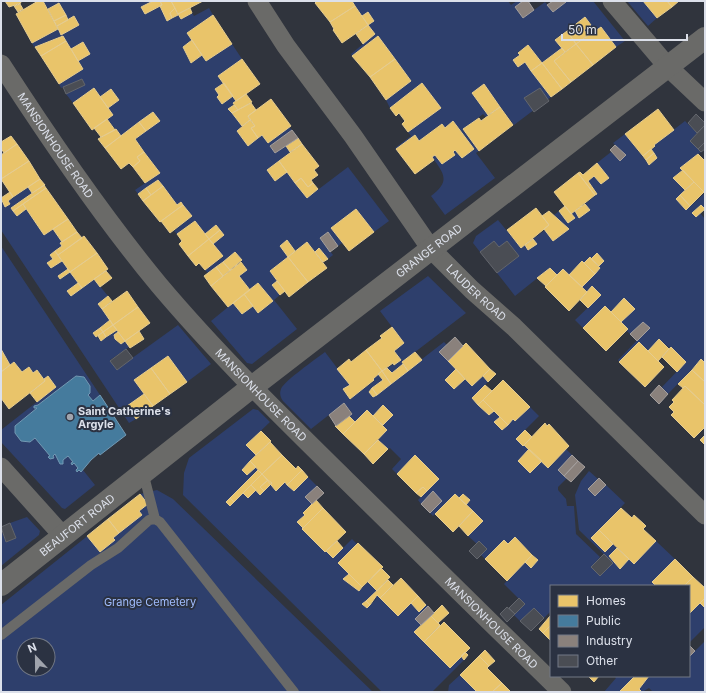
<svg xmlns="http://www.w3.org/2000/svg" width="706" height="693" font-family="Inter,sans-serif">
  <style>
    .green { fill: #2e3f6c; fill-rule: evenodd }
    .homes { fill: #e9c46a; stroke: #e5cc90 }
    .public { fill: #457b9d; stroke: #7299b4 }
    .industry { fill: #8a817c; stroke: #a39e9d }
    .building { fill: #4a4d54; stroke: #63666d }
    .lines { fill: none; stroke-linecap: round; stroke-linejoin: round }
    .service { stroke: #6a6a68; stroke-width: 10 }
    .minor { stroke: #6a6a68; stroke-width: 19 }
    .tertiary { stroke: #6a6a68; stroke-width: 22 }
    .poi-dot { fill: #a0a4ad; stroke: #2b3242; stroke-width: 1.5 }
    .labels { text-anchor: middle; stroke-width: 4; stroke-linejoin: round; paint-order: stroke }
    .street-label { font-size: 11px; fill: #dce0ea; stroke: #2b3242 }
    .poi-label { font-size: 11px; font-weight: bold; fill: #dce0ea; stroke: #2b3242; text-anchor: start }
    .park-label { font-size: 11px; fill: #a1bdfe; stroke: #2b3242 }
  </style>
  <rect width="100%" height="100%" fill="#30343d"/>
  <!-- green -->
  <path class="green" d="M43,1H153L141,7L145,13L160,6L167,20L178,15L181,19L192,13L194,16L209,8L213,15L187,33L192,40L183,47L188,54L186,55L191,63L202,55L206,61L232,44L242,59L218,76L224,83L215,89L219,95L217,97L222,104L233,96L236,101L229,109L242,126L237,131L248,145L262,135L289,127L292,130L270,146L275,153L286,146L290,152L267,170L275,181L287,172L307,198L348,167L389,221L374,232L356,209L331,228L342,243L338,246L328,232L320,238L333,255L328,259L319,248L315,252L307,242L295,251L287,241L280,246L288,257L270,271L277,281L272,285L280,295L274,300L297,329L252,364L247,363L211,321L233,303L242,314L253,306L259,313L273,301L258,283L250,290L239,276L247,270L236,252L208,273L205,270L223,257L213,244L224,235L216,225L205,234L194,221L177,234L174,231L192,216L181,202L177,205L158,180L138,194L135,190L160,173L135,139L159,121L121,136L107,119L113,115L108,108L119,100L111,89L100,97L94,88L73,103L66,94L84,85L82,79L61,88L59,84L83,69L78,61L90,54L83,42L71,49L62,36L34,47L32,43L58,29L61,34L79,25L74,16L68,20L59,3L48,9Z
    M352,1H508L511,5L517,1H523L515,7L523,18L545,2L553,12L567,1H593L625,41L616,47L601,27L588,35L584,30L591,24L585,17L555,39L562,48L542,63L528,45L518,52L520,55L513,60L518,67L525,62L551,97L514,125L484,85L472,93L488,115L486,117L483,114L463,130L479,151L476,153L495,178L445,215L431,196C450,181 445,175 432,157L435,155L442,164L454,155L453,152L455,150L462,158L474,149L453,121L445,128L441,124L419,141L415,135L396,149L395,148L411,136L408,132L440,108L422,83L390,108L386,100L411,81L378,36L352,56L351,54L375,34L368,25L374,21L368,12L362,16Z
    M627,1H643L657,18L648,26Z
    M685,121L697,133L690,141L701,152L680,168L683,170L673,178L685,190L676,199L686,210L705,193V209L701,205L693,213L696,217L700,213L705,219V363L701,360L668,394L662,387L686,362L659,339L648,351L639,342L619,362L618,360L649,328L643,322L630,334L627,331L628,329L621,322L634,309L624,298L611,312L605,306L583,328L575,320L601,295L593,287L587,292L582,287L600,268L599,266L604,261L591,259L584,263L582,261L569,275L563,269L557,275L550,268L515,296L497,273L519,256L507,241L499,247L480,252L473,243L476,236L498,220L521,248L525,245L528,249L533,239L545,230L553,241L569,229L554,215L559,211L568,223L574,218L571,214L575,211L579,218L589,210L585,204L597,194L588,181L594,176L601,184L609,178L597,163L611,152L620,161L626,155L613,143L625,134L649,165L657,158L651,149L655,147L654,145Z
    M28,187L32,193L11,208L17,216L26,209L44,235L53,229L62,242V246L50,255L53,259L47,263L51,268L62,261L68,269L58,276L60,279L70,272L78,283L67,291L70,296L94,279L108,296L98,304L110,320L93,333L101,341L117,330L118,332L114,335L117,342L121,344L125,341L129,347L110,360L117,369L178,325L211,364L187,382L168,356L134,380L144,394L127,406L136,419L129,423L1,230V201L6,207L10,204L8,201Z
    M1,246L100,395L93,401L88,395L90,393V386L84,377L76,376L38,405L34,406V408H37L15,426V433L21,441L30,442L35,438L50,456L49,459L54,458L53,456L55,454L61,464L63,463V460L68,456L73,462L71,463L72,465L74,463L78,468L76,470L77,471L83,470L95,485L65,509L62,508L1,442V430L56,387L48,376L44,379L33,373L29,367L22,372L14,362L10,365L1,349Z
    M428,276L466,313L402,362L403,364L392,373L387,368L401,360L394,351L404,343L380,311Z
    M444,342L447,345L440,353L456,369L445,380L454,389L465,379L472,386L483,376L488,382L472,398L489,415L494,411L500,417L495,422L502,430L513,419L515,421L530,407L539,416L516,439L529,449L518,461L530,473L542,461L549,468L566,449L572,455L558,470L567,478L558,487V490L566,499L567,506H574L576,534L600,557L591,567L600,576L612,562L579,530L575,495L581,481L589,471L598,479L588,489L595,496L606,485L625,503L591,538L605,551L613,544L617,548L609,556L620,569L629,559L634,564L656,541L675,559L652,582L656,586H551V611L544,618L534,608L520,621L514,615L524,604L504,584L525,562L531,568L538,560L515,537L508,544L504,540L485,559L481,555L487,549L479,541L477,544L468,536L483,521L466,505L470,500L464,494L459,498L455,494L433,516L430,513L442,501L433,492L421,504L418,500L439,479L415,455L397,474L392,469L401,459L390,448L388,449L378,440L387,430L383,425L393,415L383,406L373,416L367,410L355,422L349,416L352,413L344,403L311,429L283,401C281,398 279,394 281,389C284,381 316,359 325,352L350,385L343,390L350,399L374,381L373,379L378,374L383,380L369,391L373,397Z
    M253,409L258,410L270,422L246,445L256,455L242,470L247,475L256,467L258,470L226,502L230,506L243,493L270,484L276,491L285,482L294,491L308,477L317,486L305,497L312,504L303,512L305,515L297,522L325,552L326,551L333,558L352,539L357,544L338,563L349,574L344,579L350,585L352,584L359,591L368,582L377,591L363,604L367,608L376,599L375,598L377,595L398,616L411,603L419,612L426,605L428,606L415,619L421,625L414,632L450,667L461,656L464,660L432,692H382L183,495L184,473L189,458Z
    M157,490L173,499L373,692H1V605L140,494ZM24,645H48V669H24Z
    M27,517L40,531L39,535L1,566V532H2L6,542L16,538L10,523Z
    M700,603L705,608V627L689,643V614Z
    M705,641V692H653L649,688L642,692L639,689L649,676H689V657Z
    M460,675L477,692H448L449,685Z
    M614,676H635L619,692H604L616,678Z"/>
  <!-- homes -->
  <path class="homes" d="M5,1H20L21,3L9,7Z
    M38,1H43L58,29L32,43L16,14Z
    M153,1H160L162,5L145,14L141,7Z
    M160,1H171L175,8L170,13L172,18L167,21L160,6L162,5Z
    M171,1H203L178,14Z
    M317,1H352L355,6L330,22L315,3Z
    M643,1H667L672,7L657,18Z
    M667,1H679L672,7Z
    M59,3L66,15L54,21L48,9Z
    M20,4L23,9L18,12L14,6Z
    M355,6L368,25L342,43L333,30L334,29L330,22Z
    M175,8L178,15L172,18L170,13Z
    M190,8L192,13L181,19L178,14Z
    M368,12L374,21L368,25L362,16Z
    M66,15L68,20L57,26L54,21Z
    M213,15L232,44L206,61L187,33Z
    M74,16L79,25L61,35L57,26Z
    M585,17L591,25L584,30L588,35L576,44L567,31Z
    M368,25L375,34L363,44L356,34Z
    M601,27L616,47L593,65L576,44Z
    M567,31L576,44L565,52L555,40Z
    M63,36L66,41L41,56L35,47Z
    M378,36L395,59L370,77L352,56Z
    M192,40L202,55L191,63L183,47Z
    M66,41L83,69L59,84L41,56Z
    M83,42L90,54L78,61L71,49Z
    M576,44L593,65L571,82L554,61Z
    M528,45L542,63L531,71L525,62L518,67L513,60L520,55L518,53Z
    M562,48L565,52L554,61L571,82L562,89L542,63Z
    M242,59L260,84L236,101L218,76Z
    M395,59L411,81L386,100L370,77Z
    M542,63L562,89L551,97L531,71Z
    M224,83L233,96L222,104L217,97L219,95L215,89Z
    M422,83L441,108L408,132L402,124L405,121L399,113L396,116L390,108Z
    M484,84L500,107L488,115L472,93Z
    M94,88L113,115L92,130L73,103Z
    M111,89L119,100L108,108L100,97Z
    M246,94L252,102L238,110L233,103Z
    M271,99L291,126L268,143L262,135L258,138L251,128L255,126L248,116Z
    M251,103L256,110L248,116L250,120L242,126L232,113Z
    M234,105L238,110L232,113L228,109Z
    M500,107L513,125L479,151L463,129L479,118L481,121Z
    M658,109L674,130L654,145L655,146L643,156L625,134Z
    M153,112L160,121L146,131L139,122Z
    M107,119L115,130L101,137L94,128Z
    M250,120L255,126L251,128L258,138L248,146L237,131Z
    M453,121L474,149L462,158L455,150L453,152L455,155L442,164L435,155L432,157L434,160L415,174L396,149L415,135L419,141L442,124L445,128Z
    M139,122L146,131L135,139L144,152L137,157L140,161L133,167L129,163L121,169L105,148Z
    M116,129L121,136L105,148L98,139Z
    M11,136L17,144L4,153L1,148V142Z
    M298,138L302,144L290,152L286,146Z
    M17,144L29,161L1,179V155Z
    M302,144L319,166L314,170L318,175L311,180L313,183L308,187L301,178L295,183L279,161Z
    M651,149L654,153L646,160L643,156Z
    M144,152L160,173L145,183L133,167L140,161L137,157Z
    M654,153L657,158L649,165L646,160Z
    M698,154L705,161V193L680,168Z
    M29,161L40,179L13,197L1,179Z
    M279,161L287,172L275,181L267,170Z
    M597,163L609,178L601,184L594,176L588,181L597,194L595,195L578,173L580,172L583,175Z
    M683,170L694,182L685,190L673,178Z
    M578,173L595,195L571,214L554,192Z
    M301,178L308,187L313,183L318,189L307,198L295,183Z
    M40,179L45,185L32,193L28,187Z
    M158,180L163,186L151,195L146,188Z
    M694,182L704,192L690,206L680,195Z
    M44,185L46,188L13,211L11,208Z
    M163,186L177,205L181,202L183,205L160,222L143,201Z
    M46,188L68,219L44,235L23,204Z
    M146,188L151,195L143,201L138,194Z
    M10,192L13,197L8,201L10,204L5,207L1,198Z
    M680,195L690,206L686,210L676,199Z
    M23,204L26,209L17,216L13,211Z
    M585,204L590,210L579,218L575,211Z
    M183,205L192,216L170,233L161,221Z
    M701,205L705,209L696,217L692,213Z
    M565,206L575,218L568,223L559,211Z
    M536,208L549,225L521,248L507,230Z
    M356,209L374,232L349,251L331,228Z
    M549,211L569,229L553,241L544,229L549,225L542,216Z
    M68,219L77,232L62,242L53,229Z
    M195,221L209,239L188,256L179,244L182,241L177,234Z
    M216,225L220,230L209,239L205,234Z
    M220,230L224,235L213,244L209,239Z
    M77,232L82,238L58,255L55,251L62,246L60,243Z
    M84,236L97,253L70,272L58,255Z
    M209,239L223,256L205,270L199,263L196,266L188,256Z
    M533,239L537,244L528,250L525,245Z
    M287,240L295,251L288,257L280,246Z
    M307,242L327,268L308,282L288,257Z
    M319,248L328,259L323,262L315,252Z
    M55,251L62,261L51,268L47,263L53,259L50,255Z
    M235,252L242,260L230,270L223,262Z
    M97,253L108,269L82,288L70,272Z
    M597,253L604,261L599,266L591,259Z
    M288,257L308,282L289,297L270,271Z
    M590,257L600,268L595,274L584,263Z
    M582,261L595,274L582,287L569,275Z
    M223,262L230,270L223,276L216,267Z
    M241,262L247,270L239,276L250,290L228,307L211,286Z
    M216,267L223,276L211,286L204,276Z
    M550,268L557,275L546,286L537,278Z
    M68,269L70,272L60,279L58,276Z
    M563,269L587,292L569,311L545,287Z
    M106,271L112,278L100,287L94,279Z
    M277,281L285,291L280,295L272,285Z
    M78,283L82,288L71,296L67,291Z
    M258,283L273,301L258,313L244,294Z
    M592,286L601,295L588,308L580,300Z
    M127,291L138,307L113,325L102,309Z
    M244,294L253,306L242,314L233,303Z
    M108,296L112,301L102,309L98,304Z
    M624,298L635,309L621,322L611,312Z
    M605,306L628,329L606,351L583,328Z
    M138,307L150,323L125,341L113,325Z
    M110,320L113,325L103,332L100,328Z
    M113,325L117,330L106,337L103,332Z
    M392,327L404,343L394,351L401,360L394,365L393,363L382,371L366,350L382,338L380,336Z
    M100,328L103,332L96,337L93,333Z
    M139,331L144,339L130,348L125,341Z
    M103,332L106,337L101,341L98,336Z
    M118,332L125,341L121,344L115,339L114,335Z
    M659,339L669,349L658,361L648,351Z
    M639,342L664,367L645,387L619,362Z
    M466,343L490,369L472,386L448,361Z
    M671,347L686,362L677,372L662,357Z
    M1,349L10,365L1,372Z
    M366,350L382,371L373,379L374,380L350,399L343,389L350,385L337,369L349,359L351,362Z
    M415,352L422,360L408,371L402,362Z
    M168,356L187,382L170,394L151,368Z
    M701,359L705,363V382L692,370Z
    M14,362L22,372L29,367L33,373L37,370L45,381L9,409L1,398V372Z
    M403,364L408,371L391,384L382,371L387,368L392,373Z
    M151,368L170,394L153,406L134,380Z
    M456,369L465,379L454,389L445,380Z
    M490,369L496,374L488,382L483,376Z
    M692,370L705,382V405L685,386L683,388L678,384Z
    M382,371L391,384L377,395L372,388L383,380L378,374Z
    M48,376L56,387L37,402L30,393L45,381L44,379Z
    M503,380L530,407L515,421L513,419L508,425L483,400Z
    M485,385L492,391L478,405L472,398Z
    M685,386L705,405V427L694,438L671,415L674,412L669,407L674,402L672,400Z
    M372,388L377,395L373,397L369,392Z
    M144,394L153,406L136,419L127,406Z
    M483,400L494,411L489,415L478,405Z
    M383,405L393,415L383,425L373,416Z
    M367,410L387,430L364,454L343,434Z
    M349,416L355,422L343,434L335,426Z
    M500,417L508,425L502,430L494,422Z
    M545,423L547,426L549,424L569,446L548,468L524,445Z
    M525,430L532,437L523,446L516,439Z
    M261,431L271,441L256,455L246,445Z
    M705,435V445L700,440Z
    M378,440L388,449L373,464L364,454Z
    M270,442L282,455L262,474L250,461Z
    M529,449L542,461L530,473L518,461Z
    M282,455L296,469L298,466L302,470L287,485L285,482L276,491L262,474Z
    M415,455L439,479L427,491L423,487L416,493L397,474Z
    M250,461L256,467L247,475L242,470Z
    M258,470L262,474L234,502L230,498Z
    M302,470L308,477L294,491L287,485Z
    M262,474L268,480L260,487L264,491L260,495L251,485Z
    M268,480L272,483L264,491L260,487Z
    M251,485L256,490L248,498L243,493Z
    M423,487L427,491L421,497L416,493Z
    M140,494L148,504L139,511L142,515L119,533L108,519Z
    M455,494L473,511L453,532L435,514Z
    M463,494L470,500L466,505L459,498Z
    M230,498L234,502L230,506L226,502Z
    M316,500L323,508L303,528L297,522L305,515L303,513Z
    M323,508L346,532L325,552L302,529Z
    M621,508L632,518L634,515L644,524L646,526L643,529L656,541L634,564L599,530Z
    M473,511L483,521L468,536L459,526Z
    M108,519L119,533L113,538L115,540L100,552L87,536Z
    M599,530L613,544L605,552L591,538Z
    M515,537L532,555L507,581L485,559L504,540L508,544Z
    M337,541L343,548L333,558L326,551Z
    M358,543L383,567L362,587L338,563Z
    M617,548L629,559L620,569L609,556Z
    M532,555L538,560L531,568L525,562Z
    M675,559L693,577L684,586H656L652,582Z
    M381,568L390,577L377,591L368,582Z
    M349,574L362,587L359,591L343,579Z
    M693,577L705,588V598L689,614V586H684Z
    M401,578L418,596L398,616L380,598Z
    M388,580L393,585L380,598L377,595L370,605L366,601Z
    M418,596L426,605L419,612L411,603Z
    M705,598V608L700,603Z
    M366,601L370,605L367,608L362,604Z
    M442,605L449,613L438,623L431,616Z
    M431,616L440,625L424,642L414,632Z
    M550,616L551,625L543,633L539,629Z
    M444,622L470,648L450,668L424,642Z
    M551,625V641L543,633Z
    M485,650L495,661L489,666L479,656Z
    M465,652L468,655L464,660L461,656Z
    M479,656L489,666L487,668L502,683L492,692H477L460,675Z
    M588,676H599L594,682Z
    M635,676H649L639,689L642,692H619Z
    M502,683L511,692H492Z"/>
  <!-- public -->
  <path class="public" d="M76,376L84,377L90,386V393L88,395L93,401L100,395L126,435L100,455L99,453L91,460L81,472L79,470L77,472L76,470L78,468L74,463L72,465L71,463L73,462L68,456L63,460V464H60L55,454L53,456L54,458L50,459L48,457L50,456L35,438L30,442L21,441L15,433V426L37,408H34V406L38,405Z"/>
  <!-- industry -->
  <path class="industry" d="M523,1H528L534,10L523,18L515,7Z
    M553,1H565L566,2L553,12L547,5Z
    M292,130L298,138L275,153L270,146Z
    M615,145L626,155L620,161L610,150Z
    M328,232L338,246L330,252L320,238Z
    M643,322L650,328L637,341L630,334Z
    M455,337L463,346L448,361L439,352Z
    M659,385L668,394L659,404L650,395Z
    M344,403L352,414L336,426L329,415Z
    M572,455L578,461L564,476L558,470Z
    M578,461L585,467L571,482L564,476Z
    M599,478L606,485L595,496L588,489Z
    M317,486L324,493L312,504L305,497Z
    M433,491L442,501L430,513L421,504Z
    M428,606L434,613L421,625L415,619Z
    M689,645L695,651L689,657Z"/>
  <!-- building -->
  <path class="building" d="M82,79L85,85L66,94L63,87Z
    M540,88L549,101L534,112L524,98Z
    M696,114L705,123V125L697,133L688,123Z
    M705,125V142L698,149L690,141Z
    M705,142V149L701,152L698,149Z
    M494,241L499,247L507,241L519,256L497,273L480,252Z
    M126,349L133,358L117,370L110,361Z
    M10,523L16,538L6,542L1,527Z
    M479,541L487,549L477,559L469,551Z
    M604,554L613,563L600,576L591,567Z
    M519,598L525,604L515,614L509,608Z
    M507,607L515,614L507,622L500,614Z
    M534,608L544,618L531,631L520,621Z"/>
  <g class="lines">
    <!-- service -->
    <path class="service" d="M155,519L160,522L294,692
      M1,635L91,565L118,548L149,520L155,519L143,472"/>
    <!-- minor -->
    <g class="minor">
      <path id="s1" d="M257,1L286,46L353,136L431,249L472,290L514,327L705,515"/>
      <path d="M612,1L668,67L705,102"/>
      <path id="s2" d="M1,64C50,140 101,215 159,285C218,355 284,419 350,484C420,553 491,623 562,692"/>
      <path d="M1,467L63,536"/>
    </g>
    <!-- tertiary -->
    <path class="tertiary" id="s3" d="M1,585L252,387L705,38"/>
  </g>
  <!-- markers -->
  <circle class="poi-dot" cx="70" cy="417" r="4"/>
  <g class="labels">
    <!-- street labels -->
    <g class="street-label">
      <text dy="4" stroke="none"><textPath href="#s2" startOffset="98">MANSIONHOUSE ROAD</textPath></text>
      <text dy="4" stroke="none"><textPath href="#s3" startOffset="543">GRANGE ROAD</textPath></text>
      <text dy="4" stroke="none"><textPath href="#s1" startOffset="366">LAUDER ROAD</textPath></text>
      <text dy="4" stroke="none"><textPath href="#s2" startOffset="422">MANSIONHOUSE ROAD</textPath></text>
      <text dy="4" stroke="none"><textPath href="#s3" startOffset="97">BEAUFORT ROAD</textPath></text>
      <text dy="4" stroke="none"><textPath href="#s2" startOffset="746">MANSIONHOUSE ROAD</textPath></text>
    </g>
    <!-- poi labels -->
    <g class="poi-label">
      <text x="78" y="415">Saint Catherine's<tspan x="78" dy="13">Argyle</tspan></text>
    </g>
    <!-- park labels -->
    <g class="park-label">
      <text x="150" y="606">Grange Cemetery</text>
    </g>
  </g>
  <!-- border -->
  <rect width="706" height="693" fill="none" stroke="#dce0ea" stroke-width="4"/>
  <!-- legend -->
  <rect x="550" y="585" width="140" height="92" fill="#2b3242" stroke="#727885"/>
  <rect x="558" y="595" width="20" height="12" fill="#e9c46a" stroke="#727885"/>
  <text x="586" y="605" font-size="12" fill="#dce0ea">Homes</text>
  <rect x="558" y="615" width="20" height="12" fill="#457b9d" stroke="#727885"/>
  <text x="586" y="625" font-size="12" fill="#dce0ea">Public</text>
  <rect x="558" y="635" width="20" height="12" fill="#8a817c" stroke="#727885"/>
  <text x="586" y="645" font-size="12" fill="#dce0ea">Industry</text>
  <rect x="558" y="655" width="20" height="12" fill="#4a4d54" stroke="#727885"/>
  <text x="586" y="665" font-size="12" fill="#dce0ea">Other</text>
  <!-- north arrow -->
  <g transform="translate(36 657) rotate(338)"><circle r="19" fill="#2b3242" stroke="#727885"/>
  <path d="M0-3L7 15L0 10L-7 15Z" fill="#a0a4ad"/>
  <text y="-6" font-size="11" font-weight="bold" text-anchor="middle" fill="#dce0ea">N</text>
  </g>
  <!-- scale -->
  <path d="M562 34v6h125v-6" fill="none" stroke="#dce0ea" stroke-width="2"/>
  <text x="568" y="34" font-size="12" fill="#dce0ea" stroke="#2b3242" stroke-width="3" paint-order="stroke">50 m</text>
</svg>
